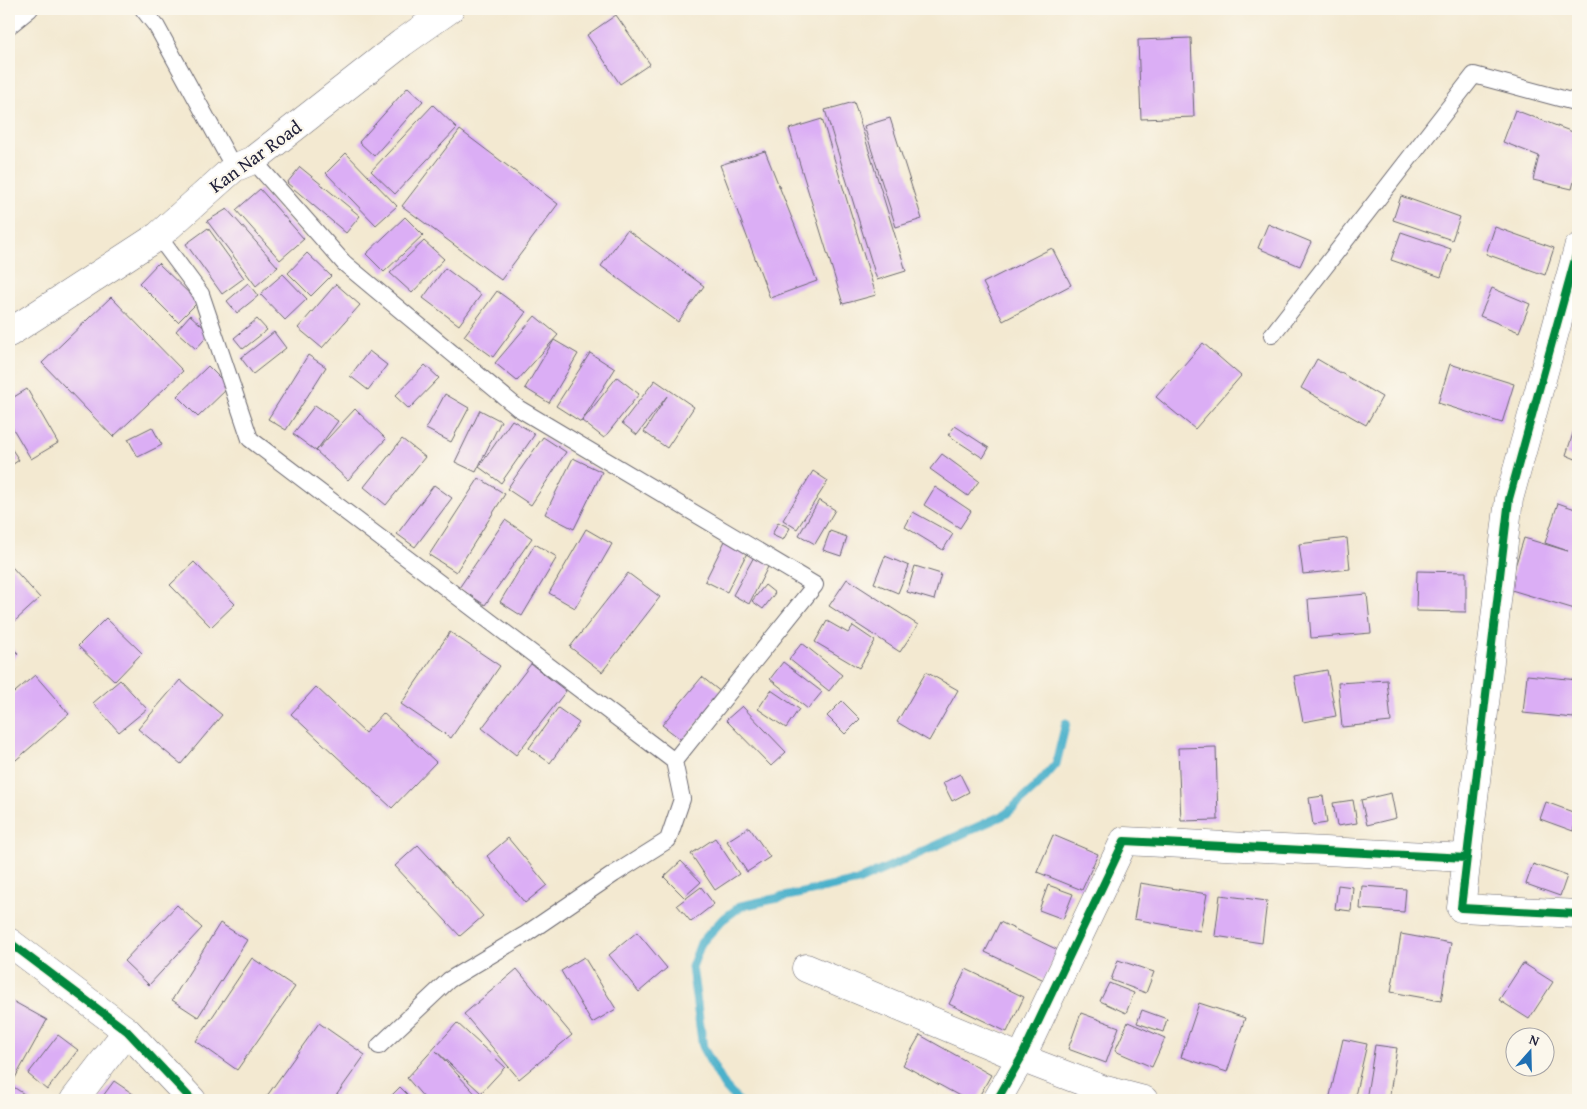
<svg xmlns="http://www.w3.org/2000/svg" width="1587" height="1109" font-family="'Gentium Book Plus',serif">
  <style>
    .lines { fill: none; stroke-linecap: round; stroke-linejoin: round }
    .stream { stroke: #4cb1cb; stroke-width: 9 }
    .building { fill: #dbaef5 }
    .service-casing { stroke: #6b6870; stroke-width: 18 }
    .minor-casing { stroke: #6b6870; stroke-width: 29 }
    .primary-casing { stroke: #6b6870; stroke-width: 29 }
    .service { stroke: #fff; stroke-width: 16 }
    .minor { stroke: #fff; stroke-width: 28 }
    .primary { stroke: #fff; stroke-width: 28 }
    .cycleway-casing { stroke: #fbf7ec; stroke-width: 11 }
    .cycleway { stroke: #00873e; stroke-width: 8 }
    .labels { text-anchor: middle; stroke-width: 4.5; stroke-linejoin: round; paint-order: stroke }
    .street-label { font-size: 19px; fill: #22223b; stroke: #fbf7ec }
  </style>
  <rect width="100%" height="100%" fill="#fbf7ec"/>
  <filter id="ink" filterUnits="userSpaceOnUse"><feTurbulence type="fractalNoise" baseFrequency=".02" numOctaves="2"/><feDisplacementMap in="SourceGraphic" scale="10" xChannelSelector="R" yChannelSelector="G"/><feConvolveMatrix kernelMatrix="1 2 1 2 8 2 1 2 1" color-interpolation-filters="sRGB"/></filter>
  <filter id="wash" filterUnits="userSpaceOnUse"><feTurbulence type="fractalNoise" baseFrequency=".0096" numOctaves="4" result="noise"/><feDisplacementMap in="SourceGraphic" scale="20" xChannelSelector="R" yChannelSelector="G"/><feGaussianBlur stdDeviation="1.12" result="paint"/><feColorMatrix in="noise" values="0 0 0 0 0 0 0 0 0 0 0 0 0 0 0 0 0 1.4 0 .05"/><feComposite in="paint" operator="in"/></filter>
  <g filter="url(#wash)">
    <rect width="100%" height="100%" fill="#f3e9d1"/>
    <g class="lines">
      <!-- stream -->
      <path class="stream" d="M737,1100L725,1087L703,1048L692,967L701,943L722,920L741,906L858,881L1006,814L1035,788L1056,764L1066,723"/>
    </g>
    <g id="blocks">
      <!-- building -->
      <path class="building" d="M616,15L650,64L620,84L587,35Z
        M1191,38L1194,117L1141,119L1138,40Z
        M408,87L423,101L374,156L359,142Z
        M854,102L906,271L877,280L825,110Z
        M433,105L457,128L395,194L371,171Z
        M1515,110L1578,134V166L1572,189L1533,180L1539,156L1503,142Z
        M890,118L922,219L896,227L864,126Z
        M822,119L876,295L843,304L789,129Z
        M460,130L558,204L501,280L402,206Z
        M765,151L817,281L770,298L720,165Z
        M346,153L397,206L376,225L326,173Z
        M300,167L360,216L346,233L287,183Z
        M260,189L304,239L280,260L236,210Z
        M1401,196L1460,217L1452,240L1393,220Z
        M227,209L278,267L256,286L207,221Z
        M405,217L423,235L384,272L366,254Z
        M1268,224L1311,242L1300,266L1258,248Z
        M1495,227L1554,248L1545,275L1486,254Z
        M208,228L244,278L222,294L186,244Z
        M627,230L704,286L678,322L601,266Z
        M1401,232L1451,249L1441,277L1391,260Z
        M424,241L444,259L412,293L390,273Z
        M1052,248L1071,285L1003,321L983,283Z
        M307,253L331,276L311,296L288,273Z
        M158,263L198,302L178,322L139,283Z
        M445,268L481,295L459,325L423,298Z
        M283,274L307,299L285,320L260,294Z
        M248,283L258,296L237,313L227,301Z
        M336,284L360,305L322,348L298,328Z
        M1492,288L1530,304L1519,332L1480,316Z
        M497,291L526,312L493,357L464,336Z
        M111,297L183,371L113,437L42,363Z
        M190,315L210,333L196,349L176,331Z
        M535,316L558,335L517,381L495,363Z
        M257,319L267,330L243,349L234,338Z
        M274,332L286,348L253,374L241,358Z
        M554,340L578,354L549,403L525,388Z
        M1203,343L1241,376L1195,429L1156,397Z
        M369,351L387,365L368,390L350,376Z
        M590,353L615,369L581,422L556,406Z
        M308,355L326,367L286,430L268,419Z
        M1317,359L1382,397L1366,425L1301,388Z
        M1450,364L1514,384L1502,423L1438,403Z
        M425,365L439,378L409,409L395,396Z
        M208,366L229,387L198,417L177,396Z
        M617,377L639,394L604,438L582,421Z
        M655,380L694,407L667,448L644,432L667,396L637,435L622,423Z
        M27,389L58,443L31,459L9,422V400Z
        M445,394L469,408L451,442L426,429Z
        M315,405L338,421L316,451L355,409L386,439L348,480L316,451L293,434Z
        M480,410L501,421L476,472L455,462Z
        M512,420L535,434L501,483L479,467Z
        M1576,424L1578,425V460L1566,455Z
        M955,426L989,448L983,458L948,435Z
        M152,427L162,445L138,457L128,439Z
        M543,437L566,452L531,505L507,489Z
        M402,439L425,457L386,505L364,487Z
        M9,445L19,460L9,467Z
        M942,454L979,481L968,496L930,469Z
        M573,458L602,472L574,529L545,514Z
        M813,471L828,481L797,529L783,520Z
        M479,478L505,494L456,572L429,555Z
        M434,485L452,498L415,547L397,534Z
        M935,487L971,511L960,528L924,505Z
        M819,500L835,510L815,544L799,535Z
        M1558,503L1578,510V610L1508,589L1524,538L1568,551L1545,543Z
        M913,512L953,534L943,550L905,527Z
        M505,520L532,538L485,605L459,588Z
        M778,522L790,528L783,540L772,535Z
        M586,529L612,544L575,608L549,593Z
        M830,531L847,537L841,556L823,550Z
        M1347,538L1350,569L1303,574L1299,544Z
        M725,541L747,553L727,592L705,581Z
        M535,544L557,557L522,616L500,602Z
        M756,553L771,561L749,604L733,595Z
        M885,556L909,566L898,593L874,583Z
        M194,562L235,604L211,627L170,585Z
        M915,566L941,574L934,600L907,592Z
        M12,567L40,598L15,621L9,614V569Z
        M1417,571L1466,572V612L1416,611Z
        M628,573L660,597L602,672L570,647Z
        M847,579L918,625L900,652L829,606Z
        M765,585L775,593L763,609L752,601Z
        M1367,594L1371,633L1311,638L1308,599Z
        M106,618L142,653L115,681L78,646Z
        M827,621L848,633L853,626L875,641L859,668L815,642Z
        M450,632L500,666L451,738L401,704Z
        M802,643L842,675L829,691L789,659Z
        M9,645L18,653L9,664Z
        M783,662L822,692L808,709L770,679Z
        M531,664L566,691L516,755L482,728Z
        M1327,670L1336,716L1303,722L1294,676Z
        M926,672L958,690L929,741L897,722Z
        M35,675L69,714L9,766V697Z
        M1527,675L1578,680L1574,718L1523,713Z
        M702,677L722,693L683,741L662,725Z
        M120,680L147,709L119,732L93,703Z
        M180,680L222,715L181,764L138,729Z
        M1387,680L1391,722L1342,727L1338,683Z
        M316,687L365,733L383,713L436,762L392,808L291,714Z
        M771,690L799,709L786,728L758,709Z
        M842,701L860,719L845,734L827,716Z
        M742,706L786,752L771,766L726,720Z
        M558,708L579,723L550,763L529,748Z
        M1216,747L1218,820L1181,821L1178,748Z
        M960,774L969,792L952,801L943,783Z
        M1391,793L1396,818L1367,825L1361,800Z
        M1323,796L1327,823L1313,825L1309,798Z
        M1353,800L1357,823L1337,826L1333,803Z
        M1546,802L1578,814L1573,831L1540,819Z
        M749,827L770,857L747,872L727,841Z
        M1053,835L1098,854L1082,890L1037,872Z
        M508,838L547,885L525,903L487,856Z
        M715,838L739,874L715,890L691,854Z
        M418,845L483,916L460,936L395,866Z
        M681,861L701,882L684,897L664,877Z
        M1533,864L1567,876L1560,896L1526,884Z
        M1140,883L1207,894L1200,931L1134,919Z
        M1048,885L1073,894L1063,919L1039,910Z
        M1338,885L1353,887L1351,911L1335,909Z
        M1362,886L1406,889L1404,912L1360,909Z
        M701,887L714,904L691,922L677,905Z
        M1220,895L1267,901L1262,943L1215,936Z
        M177,905L202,928L149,985L124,961Z
        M1000,922L1058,950L1044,980L985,952Z
        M220,923L247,940L198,1017L172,1000Z
        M637,932L667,968L639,992L609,955Z
        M1401,934L1451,943L1441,1001L1391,992Z
        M584,957L616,1009L592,1023L561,971Z
        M252,958L295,987L237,1070L196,1041Z
        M1118,960L1154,972L1146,993L1111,980Z
        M1523,963L1553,982L1529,1019L1499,1000Z
        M517,969L572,1035L519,1079L464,1014Z
        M966,969L1024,997L1007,1032L949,1004Z
        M1109,983L1134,993L1126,1013L1100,1001Z
        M9,999L47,1020L15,1078L9,1075Z
        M1199,1003L1245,1018L1227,1072L1181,1057Z
        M1142,1010L1167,1019L1163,1032L1137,1023Z
        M1081,1013L1119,1027L1106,1063L1068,1049Z
        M1128,1022L1165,1038L1152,1067L1115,1051Z
        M319,1023L365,1055L333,1100H264Z
        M457,1023L505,1067L481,1093L436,1051L481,1100H426L407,1078Z
        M58,1035L78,1050L47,1090L28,1074Z
        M920,1035L991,1075L977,1100H967L903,1065Z
        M1343,1039L1367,1044L1354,1100H1329Z
        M1375,1045L1397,1048L1389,1100H1366Z
        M114,1081L142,1100H100Z
        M9,1084L33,1100H9Z
        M400,1087L413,1100H387Z"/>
    </g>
  </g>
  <g filter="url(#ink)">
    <use href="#blocks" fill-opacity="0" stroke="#6b6870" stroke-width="1"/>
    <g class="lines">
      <!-- service casing -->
      <g class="service-casing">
        <path id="service" d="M143,9L157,27L234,168
          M9,26L30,9
          M253,160L344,263L518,408L815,585L674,761
          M158,236L201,294L250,439L674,761L682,799L668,840L614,874L526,934L449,980L379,1046
          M1272,335L1474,75L1578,103"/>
      </g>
      <!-- minor casing -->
      <g class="minor-casing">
        <path id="minor" d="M1578,248L1509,499L1461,908L1578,914
          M9,942L127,1031L192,1100
          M806,968L1021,1058L1102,1089L1144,1100
          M74,1100L127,1031
          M997,1100L1021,1058L1124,841L1467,858"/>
      </g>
      <!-- primary casing -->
      <g class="primary-casing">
        <path id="primary" d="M9,333L158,236L234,168L253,160L402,43L450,9"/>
      </g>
      <!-- service -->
      <use href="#service" class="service"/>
      <!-- minor -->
      <use href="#minor" class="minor"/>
      <!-- primary -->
      <use href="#primary" class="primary"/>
      <!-- cycleway casing -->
      <g class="cycleway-casing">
        <path id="cycleway" d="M1578,248L1509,499L1461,908L1578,914
          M9,942L127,1031L192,1100
          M997,1100L1021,1058L1124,841L1467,858"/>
      </g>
      <!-- cycleway -->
      <use href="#cycleway" class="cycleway"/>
    </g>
  </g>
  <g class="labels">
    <!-- street labels -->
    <g class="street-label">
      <text transform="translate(255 156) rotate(-36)" y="7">Kan Nar Road</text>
    </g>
  </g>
  <!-- margin -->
  <rect width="1587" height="1109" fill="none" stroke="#fbf7ec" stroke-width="30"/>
  <!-- north arrow -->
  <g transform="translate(1530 1052) rotate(20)"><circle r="24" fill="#fbf7ec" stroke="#a4a2a5"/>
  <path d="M0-4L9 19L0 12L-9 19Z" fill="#1f6fb2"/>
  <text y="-8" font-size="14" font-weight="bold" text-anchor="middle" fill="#22223b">N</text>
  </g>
</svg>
